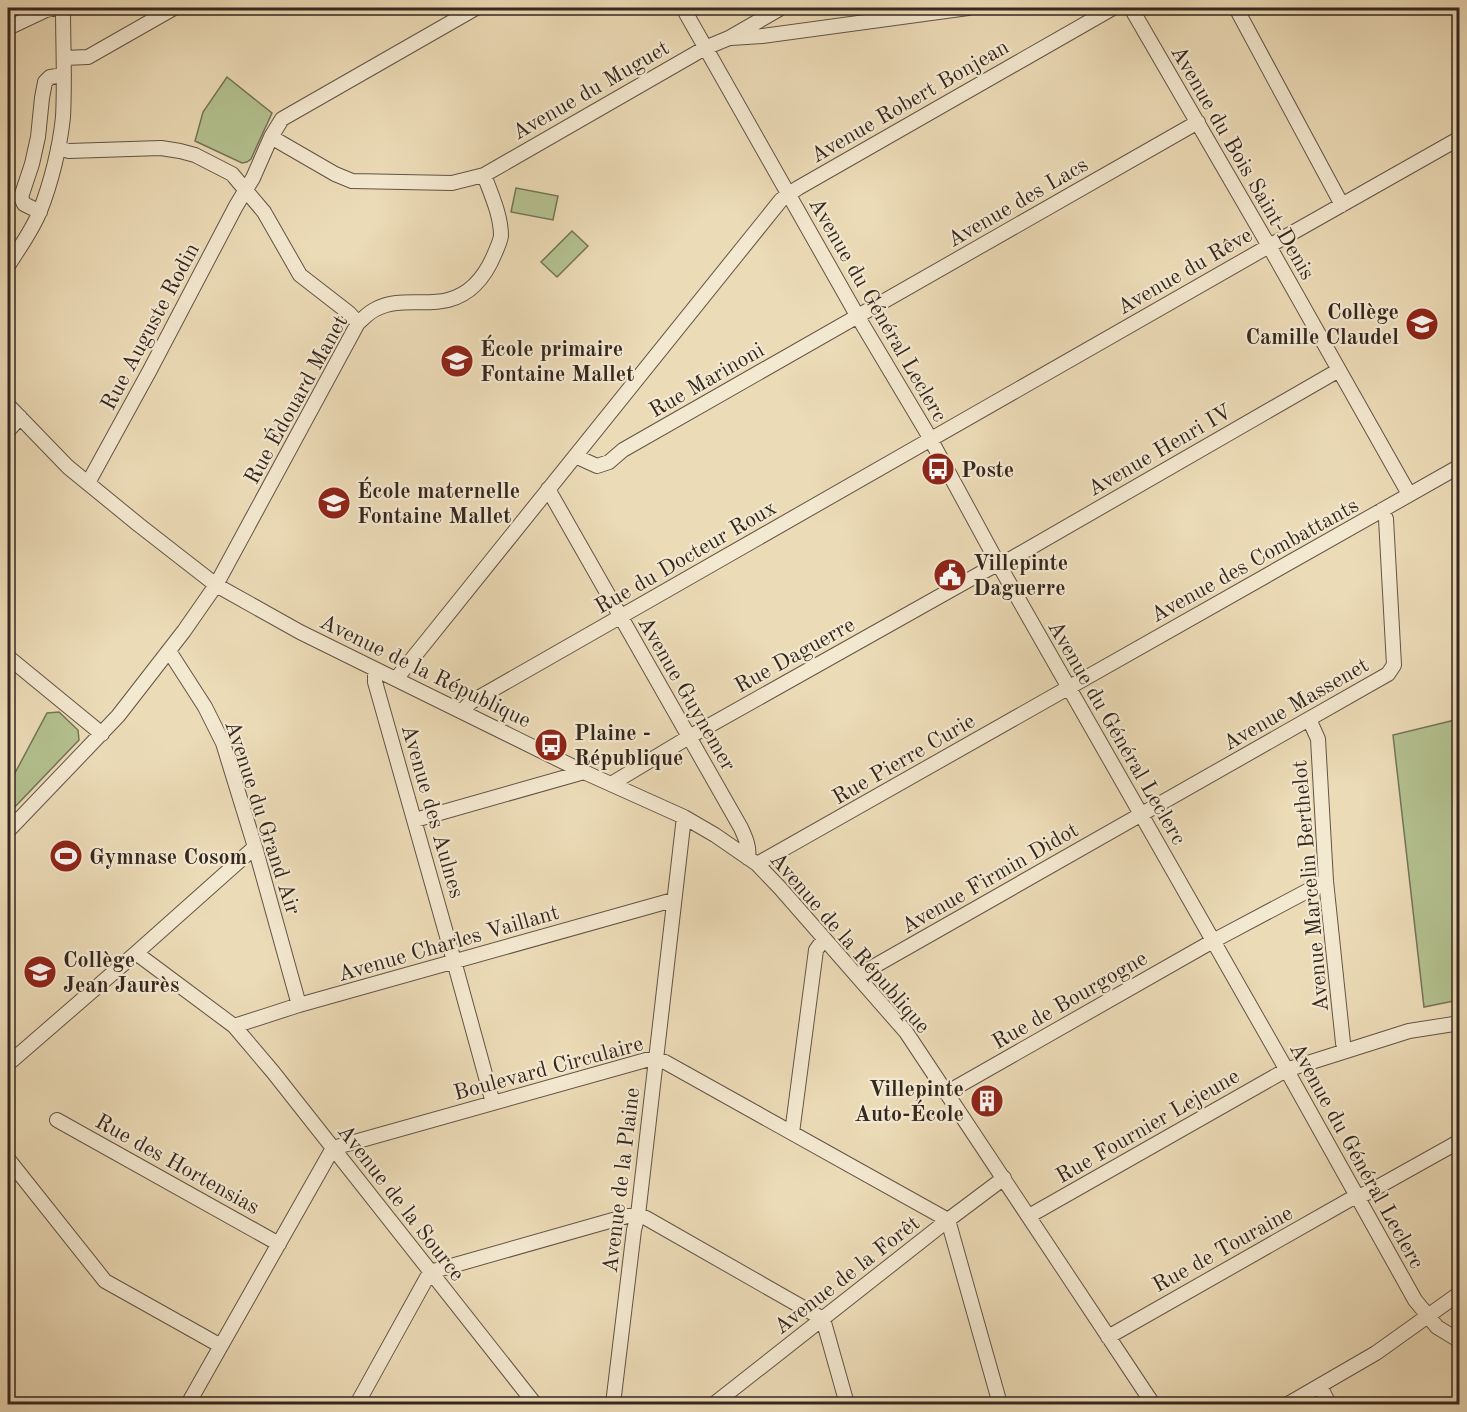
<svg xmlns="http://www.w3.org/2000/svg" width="1467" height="1412" font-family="'Old Standard TT',serif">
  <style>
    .green { fill: #b4c190; stroke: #747458; stroke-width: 1.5 }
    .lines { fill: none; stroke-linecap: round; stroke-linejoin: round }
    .minor-casing { stroke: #625445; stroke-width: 16 }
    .minor { stroke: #f3e8d0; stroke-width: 14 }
    .labels { text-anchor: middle; stroke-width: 4.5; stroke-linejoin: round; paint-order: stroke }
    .street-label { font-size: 22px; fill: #34271f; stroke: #f3e8d0 }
    .poi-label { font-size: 22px; font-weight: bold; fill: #34271f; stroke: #f3e8d0; text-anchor: start }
  </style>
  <rect width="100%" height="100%" fill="#ecdbb7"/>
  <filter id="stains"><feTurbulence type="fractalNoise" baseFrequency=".00333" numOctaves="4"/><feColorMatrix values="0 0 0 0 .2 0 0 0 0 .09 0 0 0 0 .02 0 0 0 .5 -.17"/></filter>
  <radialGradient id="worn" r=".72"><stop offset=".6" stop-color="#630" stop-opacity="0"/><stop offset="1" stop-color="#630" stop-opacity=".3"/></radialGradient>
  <!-- green -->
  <path class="green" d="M227,77L272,113L251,159L247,162L242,163L195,141L203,112Z
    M516,188L558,196L553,220L511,212Z
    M572,231L588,246L557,277L541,262Z
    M59,712L78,730L79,740L10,812H8V786L47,713Z
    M1459,719V1000L1424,1007L1393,735Z"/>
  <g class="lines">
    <!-- minor casing -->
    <g class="minor-casing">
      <path id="minor" d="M683,8L858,317L926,431L995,558L1281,1060L1415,1300L1437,1327L1460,1341
        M1131,8L1269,246L1409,494
        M1236,8L1342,205
        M8,28L46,10L57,8
        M731,38L762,36L968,8
        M64,58L88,57L174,8
        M271,137L335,174L352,181L452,183L484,175L705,48L729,38L781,8
        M58,148L69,151L161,148L180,151L195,155L232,174L264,212L300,275L349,313L358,323
        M40,212L24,204L21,197L32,164L38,137L42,98L45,82L50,77L64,75
        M8,266C19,248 32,231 40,211C51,183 60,147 63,117C65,81 63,44 63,8
        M8,405L68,467L139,525L216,585L300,632L375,669L584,772L684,817L715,835L757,864L780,888L906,1032L1153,1404
        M8,431L20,417
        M575,456L597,466L609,462L623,450L1198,122
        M88,483L150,370L236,206L253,178L271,137L282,119L476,8
        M548,489L741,828C745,837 750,847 748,858
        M169,651L205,707L223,743L255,847L299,1005
        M8,657L102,734
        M375,669V682L454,961L493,1103
        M396,679L781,200L798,188L1113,8
        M462,711L471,702L1269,246L1460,138
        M1309,719L1318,739L1326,881L1343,1043L1346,1051
        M611,784L689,737L990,568L1009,560L1339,370
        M415,820L584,772
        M8,831L118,716L184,631L216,585L358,323C364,318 369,312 376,309C398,297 425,306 448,300C472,294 486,275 495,253C497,248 500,242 501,236C501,215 491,194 484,175
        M757,864L1460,466
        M136,953L234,1026L273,1072L535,1404
        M857,976L1388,674L1394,665L1386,519L1382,510
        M234,1026L299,1005L673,900
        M8,1064L136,953L255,847
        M946,1093L1213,941L1326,881
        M57,1120L279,1244
        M792,1133L816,950L824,939
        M8,1159L105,1281L221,1346
        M1029,1216L1286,1070L1409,1031L1460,1023
        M1108,1337L1349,1200L1367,1193L1460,1141
        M1320,1386L1329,1404
        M188,1404L333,1148L646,1060L656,1059L665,1062L948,1220L1000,1404
        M357,1404L430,1272L627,1216L638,1215L646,1218L823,1319L847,1404
        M613,1404L634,1230L638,1215L684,817
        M714,1404L948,1220L1004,1178
        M1288,1404L1376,1353L1460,1293"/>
    </g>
    <!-- minor -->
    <use href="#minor" class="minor"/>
  </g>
  <!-- icons -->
  <defs>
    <g id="school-disc" transform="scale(1.725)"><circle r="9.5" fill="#8f2418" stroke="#f3e8d0"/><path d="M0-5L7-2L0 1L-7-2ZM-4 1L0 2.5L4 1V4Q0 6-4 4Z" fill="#fff"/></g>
    <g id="bus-disc" transform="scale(1.725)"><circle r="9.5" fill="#8f2418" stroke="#f3e8d0"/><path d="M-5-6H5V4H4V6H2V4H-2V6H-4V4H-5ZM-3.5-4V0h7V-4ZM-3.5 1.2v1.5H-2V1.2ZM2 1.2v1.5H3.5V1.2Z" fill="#fff"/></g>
    <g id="civic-disc" transform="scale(1.725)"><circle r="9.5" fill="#8f2418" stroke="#f3e8d0"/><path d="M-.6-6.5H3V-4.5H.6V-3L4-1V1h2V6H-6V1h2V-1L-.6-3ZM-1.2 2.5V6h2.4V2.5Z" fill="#fff"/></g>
    <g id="stadium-disc" transform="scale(1.725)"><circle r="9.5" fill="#8f2418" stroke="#f3e8d0"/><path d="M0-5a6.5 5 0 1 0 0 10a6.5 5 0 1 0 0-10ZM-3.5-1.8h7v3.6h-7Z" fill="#fff"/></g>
    <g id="building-disc" transform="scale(1.725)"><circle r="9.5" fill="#8f2418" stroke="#f3e8d0"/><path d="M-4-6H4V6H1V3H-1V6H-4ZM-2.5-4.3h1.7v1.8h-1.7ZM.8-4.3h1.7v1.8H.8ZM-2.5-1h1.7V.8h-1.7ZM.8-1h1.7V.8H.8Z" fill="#fff"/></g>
  </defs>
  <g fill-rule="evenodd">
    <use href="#school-disc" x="1422" y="324"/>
    <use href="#school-disc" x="457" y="361"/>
    <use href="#bus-disc" x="938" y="469"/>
    <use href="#school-disc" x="334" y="503"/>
    <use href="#civic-disc" x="950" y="575"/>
    <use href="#bus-disc" x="551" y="745"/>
    <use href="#stadium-disc" x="66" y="856"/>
    <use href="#school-disc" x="40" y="972"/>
    <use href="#building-disc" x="987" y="1101"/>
  </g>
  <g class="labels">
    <!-- street labels -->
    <g class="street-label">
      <text transform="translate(590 89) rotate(-30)" y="8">Avenue du Muguet</text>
      <text transform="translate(909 100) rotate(-30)" y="8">Avenue Robert Bonjean</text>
      <text transform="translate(1244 162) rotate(60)" y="8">Avenue du Bois Saint-Denis</text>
      <text transform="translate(1017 201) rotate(-30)" y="8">Avenue des Lacs</text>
      <text transform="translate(1184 270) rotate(-30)" y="8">Avenue du Rêve</text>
      <text transform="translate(879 309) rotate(60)" y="8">Avenue du Général Leclerc</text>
      <text transform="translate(149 326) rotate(-62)" y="8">Rue Auguste Rodin</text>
      <text transform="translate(706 379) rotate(-30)" y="8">Rue Marinoni</text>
      <text transform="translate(295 399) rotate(-61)" y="8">Rue Édouard Manet</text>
      <text transform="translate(1159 449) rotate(-30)" y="8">Avenue Henri IV</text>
      <text transform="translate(685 556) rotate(-30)" y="8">Rue du Docteur Roux</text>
      <text transform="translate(1254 559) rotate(-29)" y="8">Avenue des Combattants</text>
      <text transform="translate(794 654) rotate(-29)" y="8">Rue Daguerre</text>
      <text transform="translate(426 670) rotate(26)" y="8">Avenue de la République</text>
      <text transform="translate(688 693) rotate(60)" y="8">Avenue Guynemer</text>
      <text transform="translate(1295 703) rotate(-30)" y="8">Avenue Massenet</text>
      <text transform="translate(1118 732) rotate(60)" y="8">Avenue du Général Leclerc</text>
      <text transform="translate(903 758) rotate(-30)" y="8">Rue Pierre Curie</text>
      <text transform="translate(434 811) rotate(74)" y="8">Avenue des Aulnes</text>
      <text transform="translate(264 817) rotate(72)" y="8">Avenue du Grand Air</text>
      <text transform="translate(989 877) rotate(-30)" y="8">Avenue Firmin Didot</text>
      <text transform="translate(1309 886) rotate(-95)" y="8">Avenue Marcelin Berthelot</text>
      <text transform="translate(448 942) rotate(-16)" y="8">Avenue Charles Vaillant</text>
      <text transform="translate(851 942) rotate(49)" y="8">Avenue de la République</text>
      <text transform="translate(1069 999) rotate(-30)" y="8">Rue de Bourgogne</text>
      <text transform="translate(548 1067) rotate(-15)" y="8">Boulevard Circulaire</text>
      <text transform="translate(1147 1125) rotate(-30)" y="8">Rue Fournier Lejeune</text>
      <text transform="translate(1358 1155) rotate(61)" y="8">Avenue du Général Leclerc</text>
      <text transform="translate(178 1163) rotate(29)" y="8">Rue des Hortensias</text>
      <text transform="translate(620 1180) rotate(-83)" y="8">Avenue de la Plaine</text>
      <text transform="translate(402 1202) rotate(52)" y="8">Avenue de la Source</text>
      <text transform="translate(1222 1248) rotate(-29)" y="8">Rue de Touraine</text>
      <text transform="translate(846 1274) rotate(-38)" y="8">Avenue de la Forêt</text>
    </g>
    <!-- poi labels -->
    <g class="poi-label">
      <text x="1399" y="319" text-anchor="end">Collège<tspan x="1399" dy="25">Camille Claudel</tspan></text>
      <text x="480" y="356">École primaire<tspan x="480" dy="25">Fontaine Mallet</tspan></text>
      <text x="961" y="477">Poste</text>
      <text x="357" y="498">École maternelle<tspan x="357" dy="25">Fontaine Mallet</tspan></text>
      <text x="973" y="570">Villepinte<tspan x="973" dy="25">Daguerre</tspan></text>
      <text x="574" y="740">Plaine -<tspan x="574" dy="25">République</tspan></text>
      <text x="89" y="864">Gymnase Cosom</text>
      <text x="63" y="967">Collège<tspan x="63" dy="25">Jean Jaurès</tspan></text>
      <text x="964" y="1096" text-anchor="end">Villepinte<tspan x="964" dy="25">Auto-École</tspan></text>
    </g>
  </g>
  <!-- margin -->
  <rect width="1467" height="1412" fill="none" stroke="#ecdbb7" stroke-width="30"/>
  <rect x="9" y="9" width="1449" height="1394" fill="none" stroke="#34271f" stroke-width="3"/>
  <rect x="15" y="15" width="1437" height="1382" fill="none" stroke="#34271f" stroke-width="1.5"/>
  <rect width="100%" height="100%" filter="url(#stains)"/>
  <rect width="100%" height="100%" fill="url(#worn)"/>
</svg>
